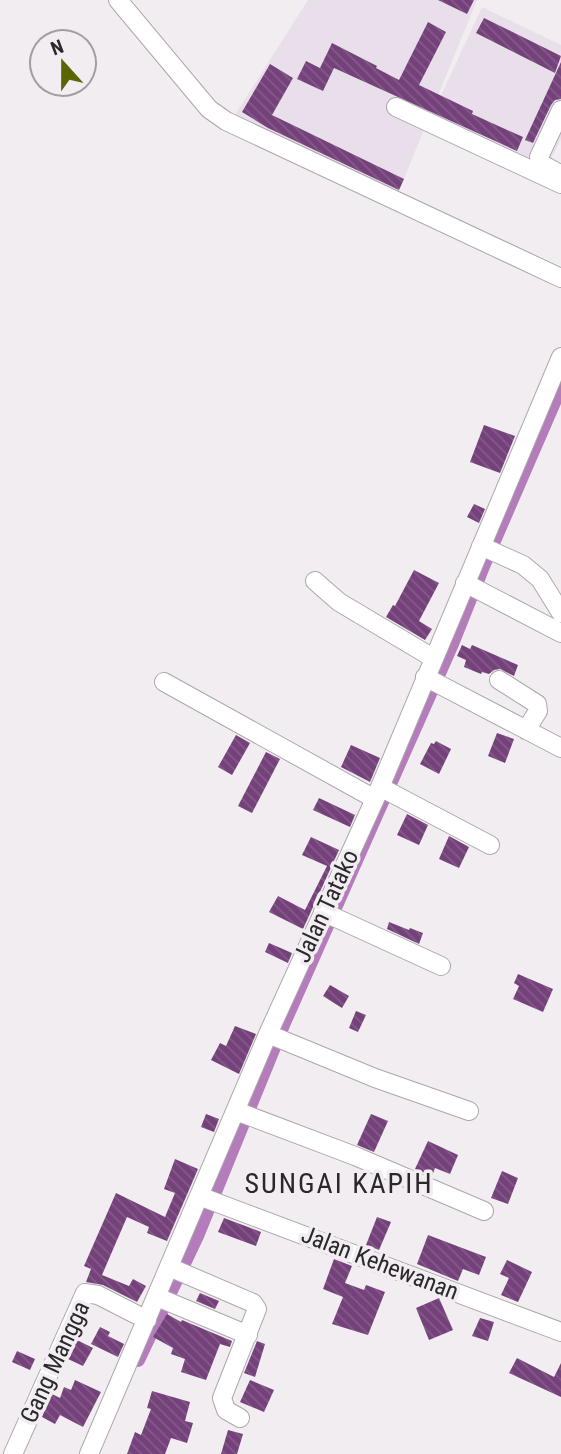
<svg xmlns="http://www.w3.org/2000/svg" width="561" height="1454" font-family="'Roboto Condensed',sans-serif">
  <style>
    .built { fill: #e9dfea }
    .lines { fill: none; stroke-linecap: round; stroke-linejoin: round }
    .canal { stroke: #b47cba; stroke-width: 14 }
    .building { fill: url(#building-back-hatch) }
    .minor-casing { stroke: #aba8ac; stroke-width: 20 }
    .minor { stroke: #fff; stroke-width: 18 }
    .labels { text-anchor: middle; stroke-width: 7; stroke-linejoin: round; paint-order: stroke }
    .street-label { font-size: 24px; fill: #2a282a; stroke: #f1edf1 }
    .quarter-label { font-size: 28px; letter-spacing: 2px; fill: #2b282c; stroke: #f1edf1 }
  </style>
  <defs>
    <pattern id="building-back-hatch" width="6" height="6" patternUnits="userSpaceOnUse" patternTransform="scale(1.75)"><rect width="6" height="6" fill="#75417b"/><path d="M-1 5l2 2M0 0l6 6M5-1l2 2" fill="none" stroke="#845a89"/></pattern>
  </defs>
  <rect width="100%" height="100%" fill="#f1edf1"/>
  <!-- built -->
  <path class="built" d="M308,0H477L396,198L233,118Z
    M482,7L561,45V139L546,169L431,117Z"/>
  <g class="lines">
    <!-- canal -->
    <path class="canal" d="M138,1360L197,1236L283,1025L452,644L484,564L561,386"/>
  </g>
  <!-- building -->
  <path class="building" d="M438,0H474L467,14Z
    M484,18L561,56L555,73L476,33Z
    M428,22L446,32L419,85L473,111L472,114L523,137L517,151L334,68L323,91L297,79L306,61L320,68L332,43L377,66L376,68L399,80Z
    M561,62V99L555,100L551,105L533,143L525,140Z
    M270,64L293,78L272,115L404,179L399,190L268,128L242,112Z
    M484,425L515,436L500,473L470,462Z
    M474,504L485,509L479,523L467,517Z
    M414,570L439,583L419,621L432,629L425,640L386,617L393,605L395,606Z
    M462,645L470,649L472,645L518,665L514,676L500,669L494,670L489,674L482,672L481,674L464,667L466,660L457,656Z
    M497,733L514,739L505,763L488,756Z
    M236,735L250,743L232,775L218,767Z
    M436,741L451,749L439,774L420,764L431,743L434,744Z
    M351,745L380,758L370,782L341,767Z
    M266,752L280,759L252,813L238,806Z
    M319,798L355,815L350,827L313,810Z
    M407,814L428,825L419,845L397,835Z
    M449,836L469,847L459,868L439,859Z
    M311,837L339,850L303,929L269,912L278,896L305,910L327,866L302,855Z
    M389,922L409,930L410,928L423,933L419,944L387,929Z
    M269,943L292,953L288,963L265,952Z
    M518,974L553,989L543,1012L513,999L519,986L514,983Z
    M330,985L349,996L342,1008L323,996Z
    M356,1011L366,1015L358,1032L349,1028Z
    M235,1026L256,1034L239,1074L211,1060L220,1043L226,1046Z
    M206,1114L219,1119L214,1132L201,1127Z
    M371,1114L388,1121L374,1152L357,1145Z
    M428,1141L458,1155L450,1174L435,1168L432,1176L415,1169Z
    M175,1159L198,1169L167,1241L147,1233L149,1227L127,1217L102,1275L129,1286L133,1279L146,1286L137,1302L103,1285L86,1282L91,1269L84,1266L116,1193L165,1217L175,1193L164,1189Z
    M502,1171L518,1178L508,1204L491,1198Z
    M377,1217L391,1222L379,1250L366,1245Z
    M224,1218L261,1232L256,1246L218,1232Z
    M428,1235L486,1257L479,1275L463,1269L458,1281L417,1264Z
    M334,1259L352,1266L345,1283L364,1290L366,1285L385,1292L368,1335L332,1324L343,1297L323,1289Z
    M507,1260L532,1272L518,1302L501,1295L509,1278L500,1274Z
    M200,1293L219,1301L215,1309L196,1301Z
    M439,1298L453,1330L429,1340L416,1308Z
    M167,1314L181,1322L182,1320L232,1341L230,1347L220,1344L206,1380L181,1372L185,1359L171,1354L173,1348L153,1337Z
    M480,1318L494,1322L488,1341L472,1336Z
    M100,1327L110,1332L108,1336L124,1344L118,1357L91,1344Z
    M77,1340L93,1348L83,1366L68,1359Z
    M257,1341L265,1344L255,1377L244,1373Z
    M17,1351L35,1359L30,1370L12,1362Z
    M517,1358L554,1377L561,1363V1397L509,1373Z
    M75,1380L101,1392L83,1427L60,1415L55,1424L42,1417L52,1394L60,1398L64,1387L71,1390Z
    M250,1380L274,1390L264,1412L240,1402Z
    M152,1391L190,1402L185,1421L193,1423L187,1443L171,1438L165,1454H127L135,1432L141,1435L151,1409L147,1408Z
    M228,1430L243,1434L237,1454H221Z"/>
  <g class="lines">
    <!-- minor casing -->
    <g class="minor-casing">
      <path id="minor" d="M118,0L209,109L226,121L561,278
        M396,107L561,184
        M558,173L540,163L539,157L561,110
        M481,546L523,565L540,579L561,613
        M315,581L339,602L433,658
        M465,583L561,633
        M425,677L561,748
        M499,680L537,704L538,711L526,730
        M164,682L375,799
        M380,787L490,845
        M323,912L441,966
        M268,1034L375,1078L469,1111
        M236,1111L355,1156L484,1211
        M199,1196L561,1332
        M169,1267L253,1303L257,1309L222,1398L226,1410L240,1418
        M157,1297L248,1335
        M13,1454L85,1293L98,1295L147,1320
        M89,1454L268,1034L375,799L561,357"/>
    </g>
    <!-- minor -->
    <use href="#minor" class="minor"/>
  </g>
  <g class="labels">
    <!-- street labels -->
    <g class="street-label">
      <text transform="translate(326 906) rotate(-65)" y="8">Jalan Tatako</text>
      <text transform="translate(380 1263) rotate(21)" y="8">Jalan Kehewanan</text>
      <text transform="translate(55 1362) rotate(-65)" y="8">Gang Mangga</text>
    </g>
    <!-- quarter labels -->
    <g class="quarter-label">
      <text x="339" y="1193">SUNGAI KAPIH</text>
    </g>
  </g>
  <!-- north arrow -->
  <g transform="translate(63 63) rotate(339)"><circle r="33" fill="#f1edf1" stroke="#a19ea1" stroke-width="2"/>
  <path d="M0-5L12 26L0 18L-12 26Z" fill="#5c6505"/>
  <text y="-10" font-size="19" font-weight="bold" text-anchor="middle" fill="#2a282a">N</text>
  </g>
</svg>
